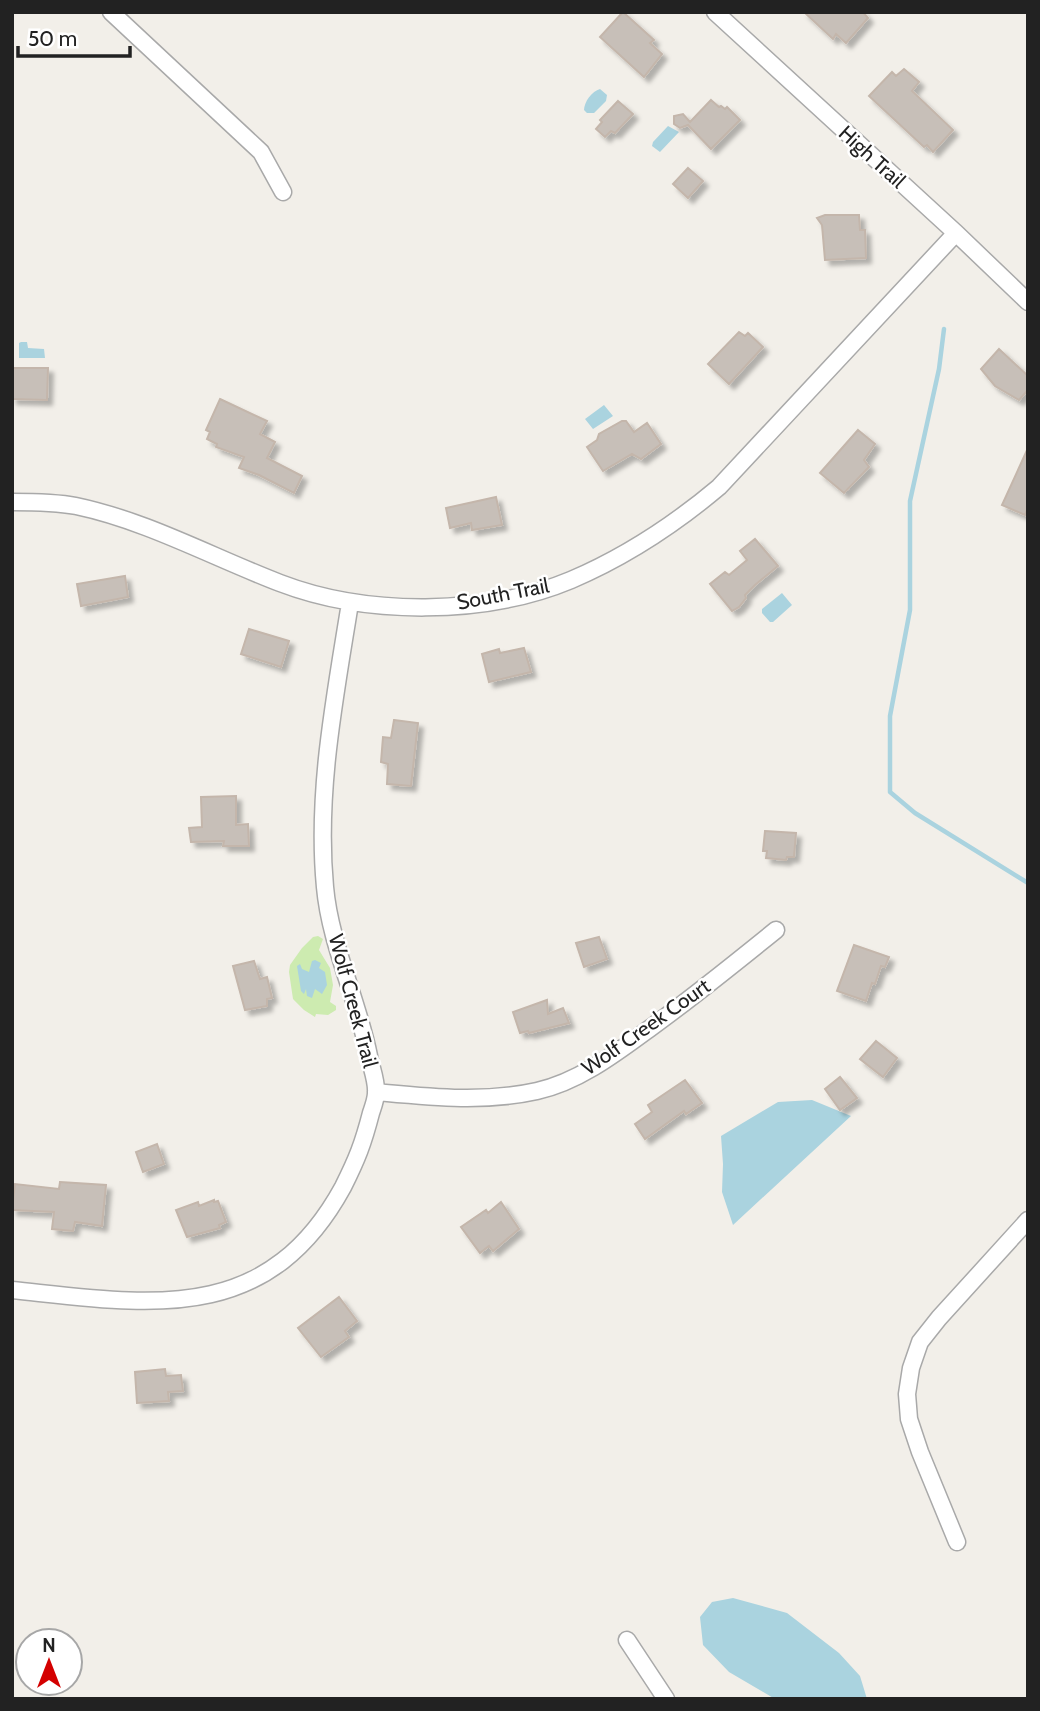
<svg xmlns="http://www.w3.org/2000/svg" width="1040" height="1711" font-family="Cabin,sans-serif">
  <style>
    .grass { fill: #cdebb0 }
    .water { fill: #aad3df }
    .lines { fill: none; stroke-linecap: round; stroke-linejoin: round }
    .stream { stroke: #aad3df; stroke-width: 4.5 }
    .building { fill: #c7bfb8; stroke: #c4b6ab; stroke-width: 2; filter: url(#shadow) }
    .street-casing { stroke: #a9a9a9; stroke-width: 19 }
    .street { stroke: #fff; stroke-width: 16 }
    .labels { text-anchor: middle; stroke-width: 5; stroke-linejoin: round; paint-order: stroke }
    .street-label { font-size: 21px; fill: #222; stroke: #fff }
  </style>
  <defs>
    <filter id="shadow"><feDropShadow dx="5" dy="5" stdDeviation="2" flood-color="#0004"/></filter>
  </defs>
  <rect width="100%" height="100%" fill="#f2efe9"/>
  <!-- grass -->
  <path class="grass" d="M318,936L323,939L319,950L330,968L333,985L330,1002L336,1006V1010L328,1015L316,1014L315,1017L304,1010L293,999L289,972L290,965L302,948L313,937Z"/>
  <!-- water -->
  <path class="water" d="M600,89L607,95L606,101L594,113H587L584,110C584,102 592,91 600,89Z
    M668,126L679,132L660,152L652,146L653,142Z
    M21,342H27L28,348L44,349L45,358H19V343Z
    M604,405L613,416L593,429L585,419Z
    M782,593L792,605L773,622H770L762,613V609Z
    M315,960L321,963L319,968L325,972L327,985L322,994L315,989L312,998L307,996L306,989L304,994L301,991L297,966L300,964L302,969L309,972L312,961Z
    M812,1100L851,1116L733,1225L722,1192L723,1164L721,1136L778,1102Z
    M733,1598L787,1613L839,1653L860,1676L867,1699H775L729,1672L703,1645L700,1617L712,1602Z"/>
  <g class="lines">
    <!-- stream -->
    <path class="stream" d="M944,329L939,369L910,501V610L890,716V792L915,813L1028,883"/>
  </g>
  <!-- building -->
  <path class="building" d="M623,12L654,40L650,43L662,54L644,77L600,37Z
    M804,12H863L868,18L846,43L836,34L833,39Z
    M904,69L919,82L912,91L953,130L933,152L927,145L924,147L869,96L892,72L896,76Z
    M711,100L719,107L721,106L725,109L727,107L740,120L711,149L688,125L680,128L674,124V116L683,114L690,122Z
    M618,101L633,114L615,133L611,131L605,137L596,129L602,122L600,120Z
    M688,168L703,181L688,198L673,184Z
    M825,215H859L860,230H865L866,258L825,260L822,225L817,218Z
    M739,332L745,336L748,333L763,347L729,384L708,364Z
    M999,349L1028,376V390L1019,400L995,386L981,369Z
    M12,368H48L47,400L12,399Z
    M220,399L267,421L260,434L275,442L267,458L302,476L294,493L259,475L239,468L244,457L216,447L217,444L207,439L210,432L206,430Z
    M622,421H626L634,432L647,423L661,444L641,459L632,454L603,471L587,447L597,440L599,434Z
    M858,430L875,444L864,460L869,467L844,493L820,473Z
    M1028,448V508L1025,515L1002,505Z
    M496,497L502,525L472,530L471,523L450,528L446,508Z
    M755,539L778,566L755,585L745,595L746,598L739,607L732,611L710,584L725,572L729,575L747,560L740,551Z
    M125,576L128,597L81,606L77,584Z
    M249,629L289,641L281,667L241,654Z
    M524,648L531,672L489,682L482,654L499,649L500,653Z
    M394,720L418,723L411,786L387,784L388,764L381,762L383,737L391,738Z
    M236,796V825L248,824L249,846H223L224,841L191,842L189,828L202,827L201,797Z
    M765,831L796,833L794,857H787L786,860L766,858L767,851H763Z
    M599,937L607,959L584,967L576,943Z
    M854,945L889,957L885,967L881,966L875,984L872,983L866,1001L837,991Z
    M254,961L260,979L267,977L272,998L267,999V1006L245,1010L233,966Z
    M547,1000L548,1014L563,1008L569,1023L529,1033L528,1031L520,1033L513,1012Z
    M876,1041L897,1058L883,1077L860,1059Z
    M840,1077L857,1098L840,1110L825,1089Z
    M685,1080L702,1103L686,1114L684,1111L645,1139L635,1124L652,1112L648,1105Z
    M157,1144L164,1164L143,1172L136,1152Z
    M60,1182L106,1185L102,1226L75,1222L73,1231L52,1229L54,1212L12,1210L15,1184L59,1189Z
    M214,1200V1202L218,1201L226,1222L219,1225L220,1228L187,1237L176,1210L198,1202L199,1206Z
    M501,1202L519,1229L493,1251L489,1246L480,1253L461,1227L486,1210L488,1213Z
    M339,1297L357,1321L345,1331L349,1337L321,1357L298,1328Z
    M165,1369L166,1376L181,1375L183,1391L168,1392L169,1401L137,1403L135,1372Z"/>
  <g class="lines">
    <!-- street casing -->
    <g class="street-casing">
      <path id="street" d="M111,12L261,152L283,192
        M715,12L956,233L1028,302
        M12,502C33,502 55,502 76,506C147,521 212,557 280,583C366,616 485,616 571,580C625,557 675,524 719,487L956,233
        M376,1092C430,1097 483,1103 537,1091C578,1082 615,1054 649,1029C692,998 734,964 776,930
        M12,1290C147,1304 266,1328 343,1187C357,1159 363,1144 371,1113C373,1107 376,1099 376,1093C377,1081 371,1067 369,1056C358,1000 330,944 325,887C316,792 335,697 350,603
        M957,1542L920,1452L909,1419L907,1394L911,1368L920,1342L939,1318L1028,1220
        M627,1640L666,1699"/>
    </g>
    <!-- street -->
    <use href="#street" class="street"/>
  </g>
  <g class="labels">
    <!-- street labels -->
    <g class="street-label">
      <text transform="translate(872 157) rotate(42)" y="7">High Trail</text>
      <text transform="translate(503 594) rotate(-11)" y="7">South Trail</text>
      <text transform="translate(353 1001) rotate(75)" y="7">Wolf Creek Trail</text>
      <text transform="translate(646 1027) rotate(-35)" y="7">Wolf Creek Court</text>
    </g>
  </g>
  <!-- border -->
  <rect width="1040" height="1711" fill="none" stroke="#222222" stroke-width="28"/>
  <!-- north arrow -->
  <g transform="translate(49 1662)"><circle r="33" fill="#ffffff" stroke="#a7a7a7" stroke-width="2"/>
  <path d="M0-5L12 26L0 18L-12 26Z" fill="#d40000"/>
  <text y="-10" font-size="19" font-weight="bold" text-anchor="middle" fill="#222222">N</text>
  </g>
  <!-- scale -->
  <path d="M18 46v10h112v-10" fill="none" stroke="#222222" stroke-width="3.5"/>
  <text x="28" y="46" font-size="21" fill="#222222" stroke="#ffffff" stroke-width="5" paint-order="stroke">50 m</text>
</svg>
